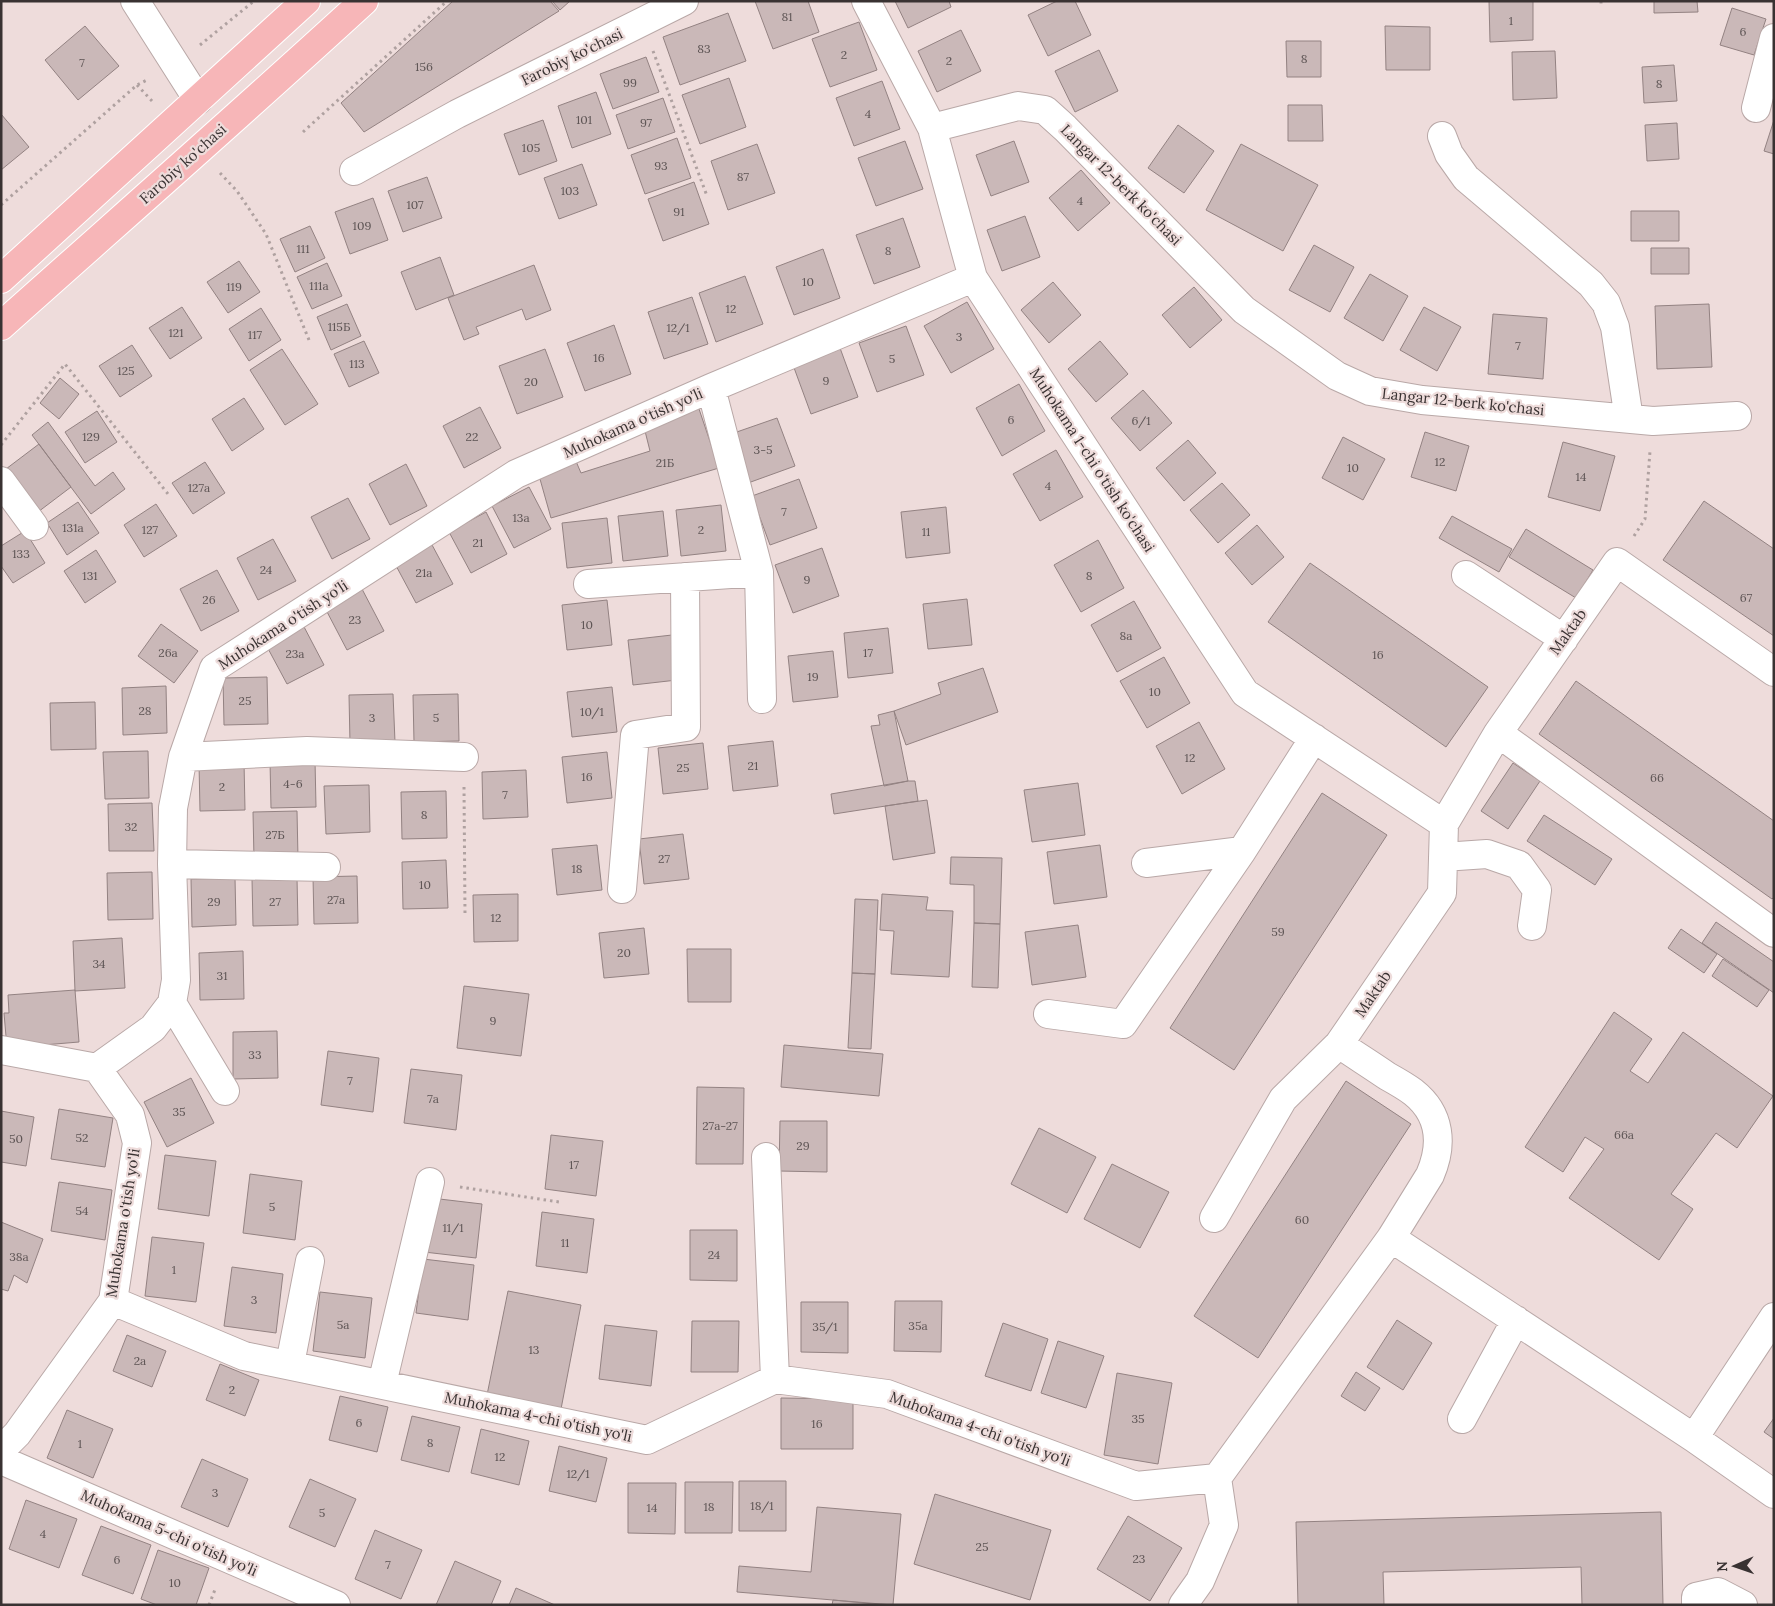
<svg xmlns="http://www.w3.org/2000/svg" width="1775" height="1606" font-family="Lora,serif">
  <style>
    .building { fill: #cab8b8; stroke: #938282 }
    .lines { fill: none; stroke-linecap: round; stroke-linejoin: round }
    .minor-casing { stroke: #b9a8a7; stroke-width: 30 }
    .major-casing { stroke: #fff; stroke-width: 30 }
    .path { stroke: #afa1a0; stroke-width: 3; stroke-dasharray: 2.5 4; stroke-linecap: butt }
    .minor { stroke: #fff; stroke-width: 28 }
    .major { stroke: #f7b6b8; stroke-width: 28 }
    .labels { text-anchor: middle; stroke-width: 4.5; stroke-linejoin: round; paint-order: stroke }
    .number-label { font-size: 12px; fill: #5d5454 }
    .street-label { font-size: 15px; fill: #393232; stroke: #eedcdb }
  </style>
  <rect width="100%" height="100%" fill="#eedcdb"/>
  <!-- building -->
  <path class="building" d="M453,1H550L559,11L364,132L341,103Z
    M552,1H570L560,10Z
    M755,1H808L819,32L773,49Z
    M895,1H949L951,7L908,28Z
    M1057,1H1075L1091,35L1048,56L1028,15Z
    M1489,1H1533V40L1490,42Z
    M1654,1H1697L1698,12L1654,13Z
    M1732,8L1766,19L1754,55L1720,45Z
    M728,13L746,61L680,85L663,37Z
    M859,22L877,70L830,87L812,39Z
    M85,26L119,66L78,100L45,60Z
    M1385,26L1430,27V70H1386Z
    M961,30L981,71L937,92L918,51Z
    M1286,41H1321V77H1287Z
    M1099,50L1118,91L1075,112L1055,71Z
    M1555,51L1557,98L1513,100L1512,52Z
    M646,57L659,92L613,109L600,74Z
    M1674,65L1677,101L1644,103L1642,67Z
    M729,78L746,127L700,144L682,95Z
    M882,81L900,129L854,146L836,98Z
    M596,92L611,134L572,148L558,106Z
    M663,98L675,132L628,149L616,115Z
    M1288,105H1322L1323,141H1288Z
    M1,114L29,147L1,170Z
    M543,120L557,161L519,175L504,134Z
    M1774,120V154L1764,151Z
    M1677,123L1679,159L1647,161L1645,125Z
    M1178,125L1214,151L1184,193L1148,168Z
    M677,138L691,178L645,194L631,155Z
    M905,141L923,189L876,206L858,158Z
    M1014,141L1029,182L991,196L976,155Z
    M757,144L775,193L728,210L711,161Z
    M1241,144L1318,185L1283,251L1206,210Z
    M582,164L597,205L559,219L544,178Z
    M1081,170L1110,203L1078,231L1049,198Z
    M427,177L442,218L403,232L388,191Z
    M694,182L709,224L663,241L648,199Z
    M373,198L388,240L350,254L335,212Z
    M1631,211H1679V241H1631Z
    M1025,216L1040,257L1002,271L987,230Z
    M903,218L920,267L874,284L856,235Z
    M310,226L325,258L295,272L280,239Z
    M1314,245L1354,267L1330,312L1289,290Z
    M1651,248H1689V274H1651Z
    M823,249L840,298L794,315L776,267Z
    M440,257L454,295L416,310L401,272Z
    M239,261L260,292L228,313L207,282Z
    M327,263L342,296L312,309L297,277Z
    M534,265L551,310L526,320L522,309L476,327L479,334L464,340L448,298Z
    M1370,274L1408,296L1383,341L1344,318Z
    M745,276L763,324L716,342L699,293Z
    M1053,282L1081,315L1049,343L1021,310Z
    M1194,287L1222,320L1190,348L1162,315Z
    M692,297L708,344L664,359L648,312Z
    M967,302L994,349L951,373L924,326Z
    M347,304L361,336L331,350L317,317Z
    M1709,304L1712,367L1657,369L1655,306Z
    M182,307L202,338L170,359L149,328Z
    M1424,307L1461,327L1437,371L1400,350Z
    M261,308L281,340L249,361L229,329Z
    M1493,314L1547,318L1543,379L1488,374Z
    M614,325L631,374L585,391L567,343Z
    M906,326L924,375L877,392L859,343Z
    M364,341L379,373L349,387L334,354Z
    M1100,341L1128,374L1096,402L1068,369Z
    M132,345L152,376L120,397L99,366Z
    M840,348L858,397L811,414L793,365Z
    M282,349L318,404L285,425L250,370Z
    M545,349L563,397L517,414L499,366Z
    M60,378L79,394L59,419L40,403Z
    M1019,384L1045,431L1002,456L976,408Z
    M1143,390L1172,423L1140,451L1111,418Z
    M244,398L264,429L232,451L212,419Z
    M698,406L719,468L551,518L538,472L575,459L581,473L650,451L644,427Z
    M480,407L501,448L464,468L443,426Z
    M97,411L117,442L85,463L65,432Z
    M777,418L795,466L748,483L731,434Z
    M48,422L95,486L113,472L125,489L91,514L32,435Z
    M1425,432L1469,446L1456,491L1411,477Z
    M1343,437L1385,459L1363,500L1322,478Z
    M1188,440L1216,473L1184,501L1156,468Z
    M1563,442L1615,456L1600,511L1548,497Z
    M39,444L71,487L34,515L2,472Z
    M1056,450L1083,497L1040,521L1013,474Z
    M205,462L225,493L193,514L172,483Z
    M406,464L427,506L390,525L369,484Z
    M799,479L817,528L770,545L752,496Z
    M1222,483L1250,515L1218,543L1190,510Z
    M529,487L551,529L514,548L492,506Z
    M348,498L370,539L332,559L311,517Z
    M1704,501L1774,549V636L1663,560Z
    M78,502L99,533L67,555L47,523Z
    M156,504L177,536L144,557L124,525Z
    M721,505L726,551L681,556L676,510Z
    M946,507L950,553L906,558L901,512Z
    M663,511L668,556L623,561L618,516Z
    M486,512L507,554L471,573L449,532Z
    M1452,516L1512,549L1499,572L1439,538Z
    M607,518L612,563L567,568L562,523Z
    M1257,525L1284,557L1252,585L1225,553Z
    M1526,529L1593,570L1576,598L1509,557Z
    M25,531L45,563L13,583L1,566V546Z
    M273,539L296,581L258,600L237,558Z
    M1098,540L1124,588L1081,612L1054,565Z
    M431,543L453,584L416,603L394,562Z
    M822,548L839,596L793,613L775,565Z
    M96,550L116,582L85,603L64,571Z
    M1310,563L1488,687L1446,747L1268,622Z
    M217,570L239,611L201,631L180,589Z
    M362,589L384,631L347,650L325,608Z
    M967,599L972,645L928,649L923,604Z
    M607,600L612,645L567,650L562,605Z
    M1134,601L1161,648L1117,672L1091,625Z
    M302,623L324,665L287,684L265,643Z
    M161,624L198,651L174,683L138,656Z
    M888,628L893,673L848,678L844,633Z
    M672,635L677,680L633,685L628,640Z
    M833,651L838,697L793,702L788,656Z
    M1164,657L1190,703L1147,728L1120,681Z
    M983,668L998,712L906,745L894,711L941,694L938,683Z
    M267,677L268,724L224,725L223,678Z
    M1576,681L1774,821V897L1772,899L1539,734Z
    M166,686L167,733L123,735L122,688Z
    M612,687L617,732L572,737L567,692Z
    M393,694L395,742L350,743L349,695Z
    M458,694L459,741L414,742L413,695Z
    M95,702L96,749L51,750L50,703Z
    M894,711L908,781L884,786L871,726L880,725L878,715Z
    M1199,722L1225,769L1182,794L1156,746Z
    M773,741L778,786L733,791L728,746Z
    M703,743L708,789L663,794L658,748Z
    M148,751L149,798L105,799L103,752Z
    M607,752L612,798L567,803L562,757Z
    M315,760L316,807L271,808L270,761Z
    M244,762L245,810L200,811L199,763Z
    M1513,763L1540,781L1508,829L1481,811Z
    M526,770L528,817L483,819L482,772Z
    M908,781H915L918,801L834,814L831,794Z
    M1078,783L1085,835L1032,842L1024,790Z
    M369,785L370,832L326,834L324,786Z
    M446,791L447,838L402,839L401,792Z
    M1322,793L1387,835L1234,1070L1170,1028Z
    M927,800L935,853L893,860L885,806Z
    M152,803L154,851H109L108,804Z
    M297,811L298,858L254,859L253,812Z
    M1544,815L1612,859L1595,885L1527,841Z
    M683,834L689,879L644,884L639,839Z
    M597,845L602,890L557,895L552,849Z
    M1100,845L1107,897L1054,904L1047,852Z
    M951,857L1002,858L1000,924L974,923V885L950,884Z
    M446,860L448,908L403,909L402,862Z
    M152,872L153,919L108,920L107,873Z
    M357,876L358,923L314,924L313,877Z
    M235,878L236,925L192,927L191,879Z
    M297,878L298,925L253,926L252,879Z
    M518,894V941L474,942L473,895Z
    M882,894L928,897L926,910L953,911L949,977L891,974L894,931L880,930Z
    M855,899L878,900L875,974L852,973Z
    M1716,922L1774,962V993L1702,943Z
    M974,923L1000,924L998,988L972,987Z
    M1078,925L1086,977L1032,985L1025,932Z
    M644,928L649,974L604,978L599,933Z
    M1681,929L1717,954L1704,973L1668,948Z
    M122,938L125,988L75,991L73,941Z
    M687,949H731V1002H688Z
    M243,951L244,999L200,1000L199,953Z
    M1723,959L1769,990L1757,1007L1712,976Z
    M852,973L875,974L871,1049L848,1048Z
    M464,986L529,994L521,1056L457,1048Z
    M75,990L79,1042L7,1048L4,1013H9L8,995Z
    M1614,1012L1652,1039L1630,1071L1648,1083L1683,1032L1773,1096L1737,1148L1716,1133L1671,1194L1693,1209L1659,1260L1569,1198L1604,1149L1585,1137L1563,1172L1525,1147Z
    M277,1031L278,1078L233,1079V1032Z
    M784,1045L883,1054L879,1096L781,1087Z
    M328,1051L379,1058L373,1112L321,1105Z
    M411,1069L462,1075L456,1130L404,1123Z
    M191,1078L214,1123L167,1147L144,1102Z
    M1346,1081L1411,1124L1258,1358L1194,1316Z
    M697,1087L744,1088L743,1164H696Z
    M59,1109L113,1118L105,1167L51,1159Z
    M1,1111L34,1117L26,1166L1,1162Z
    M780,1121H827V1172L779,1171Z
    M1039,1128L1096,1157L1067,1213L1011,1184Z
    M551,1135L603,1141L596,1196L545,1189Z
    M165,1155L216,1161L209,1216L158,1209Z
    M1112,1164L1169,1192L1140,1248L1084,1219Z
    M250,1174L302,1181L295,1240L243,1233Z
    M59,1182L112,1190L105,1240L51,1231Z
    M431,1198L482,1204L476,1258L424,1252Z
    M542,1212L594,1219L587,1273L536,1266Z
    M1,1222L43,1239L27,1283L14,1275L8,1291L1,1289Z
    M690,1230H737V1281L690,1280Z
    M152,1237L204,1243L196,1302L145,1296Z
    M423,1259L474,1265L468,1320L416,1313Z
    M232,1267L283,1274L276,1333L224,1326Z
    M508,1291L581,1305L561,1409L487,1395Z
    M320,1292L372,1298L365,1358L313,1351Z
    M895,1301H942L941,1352L894,1351Z
    M801,1302H848V1353L801,1352Z
    M1397,1320L1432,1343L1403,1390L1367,1367Z
    M692,1321H739L738,1372H691Z
    M1003,1323L1048,1339L1031,1391L985,1376Z
    M605,1325L657,1331L651,1386L599,1379Z
    M127,1335L166,1351L152,1387L113,1371Z
    M1058,1341L1104,1356L1086,1408L1041,1393Z
    M220,1364L259,1380L245,1416L206,1400Z
    M1356,1372L1380,1388L1365,1411L1341,1396Z
    M1117,1373L1172,1383L1158,1464L1104,1455Z
    M340,1396L388,1407L377,1452L329,1440Z
    M781,1398L853,1399V1449H781Z
    M67,1410L113,1429L93,1478L47,1458Z
    M412,1416L460,1427L449,1472L401,1460Z
    M1774,1418V1439L1764,1432Z
    M481,1429L529,1441L519,1485L471,1473Z
    M559,1446L607,1458L596,1502L549,1491Z
    M202,1459L248,1479L228,1527L181,1507Z
    M310,1479L356,1499L335,1547L289,1527Z
    M739,1481H786V1531H739Z
    M685,1482H733L732,1533H685Z
    M628,1483H676L675,1534L628,1533Z
    M935,1494L1051,1530L1030,1600L914,1564Z
    M26,1500L77,1519L59,1568L9,1549Z
    M817,1507L901,1514L893,1605L737,1592L739,1566L811,1572Z
    M1661,1512L1663,1605H1582L1581,1567L1383,1572L1384,1605H1298L1296,1522Z
    M1128,1516L1182,1548L1150,1601L1097,1569Z
    M101,1526L151,1545L133,1594L82,1575Z
    M375,1530L422,1550L401,1599L355,1579Z
    M158,1550L209,1568L196,1605H157L141,1599Z
    M455,1561L501,1581L491,1605H436Z
    M516,1588L555,1605H509Z
    M833,1600L884,1605H832Z"/>
  <g class="lines">
    <!-- minor casing -->
    <g class="minor-casing">
      <path id="minor" d="M135,1L198,100
        M866,1L932,128L973,278L1245,693L1444,824
        M1756,108L1774,38
        M932,128L1018,106L1045,110L1065,128L1244,310L1337,376L1370,391L1422,400L1653,421L1737,416
        M1442,136L1449,154L1466,178L1591,284L1606,303L1615,327L1629,419
        M354,171L457,114L684,1
        M711,388L759,572L762,699
        M1,481L34,526
        M1466,575L1564,639
        M588,584L759,572
        M1498,733L1774,933
        M183,757L307,751L464,757
        M1443,857L1487,854L1519,865L1537,890L1532,926
        M1146,863L1242,851L1314,738
        M172,864L326,867
        M622,889L635,735L686,727L685,577
        M172,1003L225,1091
        M1048,1014L1123,1024L1242,851
        M1,1050L97,1068
        M766,1157L775,1379
        M1214,1218L1283,1099L1339,1044
        M1391,1238L1694,1438L1774,1494
        M113,1301L244,1356L647,1440L775,1379L887,1394L1136,1486L1217,1478
        M290,1364L310,1261
        M382,1384L430,1182
        M1462,1419L1516,1320
        M1694,1438L1774,1317
        M1,1450L17,1434L113,1301L137,1143L130,1115L97,1068L153,1028L172,1003L176,980L172,864L173,808L183,757L214,668L516,474L711,388L973,278
        M1,1460L336,1605
        M1217,1478L1391,1238L1430,1175C1443,1145 1441,1114 1413,1092C1405,1086 1396,1081 1387,1076C1371,1065 1355,1055 1339,1044L1442,893L1444,824L1498,733L1617,562L1774,672
        M1183,1605L1200,1581L1224,1525L1217,1478
        M1696,1605V1597L1718,1592L1743,1605"/>
    </g>
    <!-- major casing -->
    <g class="major-casing">
      <path id="major" d="M1,279L306,1
        M1,326C122,218 244,111 364,1"/>
    </g>
    <!-- path -->
    <path class="path" d="M1601,1V5
      M200,45L254,1
      M653,51L707,196
      M137,85L152,101
      M303,132L447,1
      M220,173L237,191L266,234L309,340
      M1,205L137,85L149,79
      M1,445L65,364L168,494
      M1634,536L1645,519L1650,451
      M464,787L465,914
      M460,1187L559,1202
      M209,1605L216,1587"/>
    <!-- minor -->
    <use href="#minor" class="minor"/>
    <!-- major -->
    <use href="#major" class="major"/>
  </g>
  <g class="labels">
    <!-- number labels -->
    <g class="number-label">
      <text x="787" y="21">81</text>
      <text x="1511" y="25">1</text>
      <text x="1743" y="36">6</text>
      <text x="704" y="53">83</text>
      <text x="844" y="59">2</text>
      <text x="1304" y="63">8</text>
      <text x="949" y="65">2</text>
      <text x="82" y="67">7</text>
      <text x="424" y="71">156</text>
      <text x="630" y="87">99</text>
      <text x="1659" y="88">8</text>
      <text x="868" y="118">4</text>
      <text x="584" y="124">101</text>
      <text x="646" y="127">97</text>
      <text x="531" y="152">105</text>
      <text x="661" y="170">93</text>
      <text x="743" y="181">87</text>
      <text x="570" y="195">103</text>
      <text x="1080" y="205">4</text>
      <text x="415" y="209">107</text>
      <text x="679" y="216">91</text>
      <text x="362" y="230">109</text>
      <text x="303" y="253">111</text>
      <text x="888" y="255">8</text>
      <text x="808" y="286">10</text>
      <text x="319" y="290">111a</text>
      <text x="234" y="291">119</text>
      <text x="731" y="313">12</text>
      <text x="339" y="331">115Б</text>
      <text x="678" y="332">12/1</text>
      <text x="176" y="337">121</text>
      <text x="255" y="339">117</text>
      <text x="959" y="341">3</text>
      <text x="1518" y="350">7</text>
      <text x="599" y="362">16</text>
      <text x="892" y="363">5</text>
      <text x="357" y="368">113</text>
      <text x="126" y="375">125</text>
      <text x="826" y="385">9</text>
      <text x="531" y="386">20</text>
      <text x="1011" y="424">6</text>
      <text x="1141" y="425">6/1</text>
      <text x="91" y="441">129</text>
      <text x="472" y="441">22</text>
      <text x="763" y="454">3-5</text>
      <text x="1440" y="466">12</text>
      <text x="665" y="467">21Б</text>
      <text x="1353" y="472">10</text>
      <text x="1581" y="481">14</text>
      <text x="1048" y="490">4</text>
      <text x="199" y="492">127a</text>
      <text x="784" y="516">7</text>
      <text x="521" y="522">13а</text>
      <text x="73" y="532">131a</text>
      <text x="150" y="534">127</text>
      <text x="701" y="534">2</text>
      <text x="926" y="536">11</text>
      <text x="478" y="547">21</text>
      <text x="21" y="558">133</text>
      <text x="266" y="574">24</text>
      <text x="424" y="577">21а</text>
      <text x="90" y="580">131</text>
      <text x="1089" y="580">8</text>
      <text x="807" y="584">9</text>
      <text x="1746" y="602">67</text>
      <text x="209" y="604">26</text>
      <text x="355" y="624">23</text>
      <text x="587" y="629">10</text>
      <text x="1126" y="640">8а</text>
      <text x="168" y="657">26a</text>
      <text x="868" y="657">17</text>
      <text x="295" y="658">23а</text>
      <text x="1378" y="659">16</text>
      <text x="813" y="681">19</text>
      <text x="1155" y="696">10</text>
      <text x="245" y="705">25</text>
      <text x="145" y="715">28</text>
      <text x="592" y="716">10/1</text>
      <text x="372" y="722">3</text>
      <text x="436" y="722">5</text>
      <text x="1190" y="762">12</text>
      <text x="753" y="770">21</text>
      <text x="683" y="772">25</text>
      <text x="587" y="781">16</text>
      <text x="1657" y="782">66</text>
      <text x="293" y="788">4-6</text>
      <text x="222" y="791">2</text>
      <text x="505" y="799">7</text>
      <text x="424" y="819">8</text>
      <text x="131" y="831">32</text>
      <text x="275" y="839">27Б</text>
      <text x="664" y="863">27</text>
      <text x="577" y="873">18</text>
      <text x="425" y="889">10</text>
      <text x="336" y="904">27а</text>
      <text x="214" y="906">29</text>
      <text x="275" y="906">27</text>
      <text x="496" y="922">12</text>
      <text x="1278" y="936">59</text>
      <text x="624" y="957">20</text>
      <text x="99" y="968">34</text>
      <text x="222" y="980">31</text>
      <text x="493" y="1025">9</text>
      <text x="255" y="1059">33</text>
      <text x="350" y="1085">7</text>
      <text x="433" y="1103">7a</text>
      <text x="179" y="1116">35</text>
      <text x="720" y="1130">27a-27</text>
      <text x="1624" y="1139">66а</text>
      <text x="82" y="1142">52</text>
      <text x="16" y="1143">50</text>
      <text x="803" y="1150">29</text>
      <text x="574" y="1169">17</text>
      <text x="272" y="1211">5</text>
      <text x="82" y="1215">54</text>
      <text x="1302" y="1224">60</text>
      <text x="453" y="1232">11/1</text>
      <text x="565" y="1247">11</text>
      <text x="714" y="1259">24</text>
      <text x="19" y="1261">38a</text>
      <text x="174" y="1274">1</text>
      <text x="254" y="1304">3</text>
      <text x="343" y="1329">5a</text>
      <text x="918" y="1330">35a</text>
      <text x="825" y="1331">35/1</text>
      <text x="534" y="1354">13</text>
      <text x="140" y="1365">2a</text>
      <text x="232" y="1394">2</text>
      <text x="1138" y="1423">35</text>
      <text x="359" y="1427">6</text>
      <text x="817" y="1428">16</text>
      <text x="430" y="1447">8</text>
      <text x="80" y="1448">1</text>
      <text x="500" y="1461">12</text>
      <text x="578" y="1478">12/1</text>
      <text x="215" y="1497">3</text>
      <text x="762" y="1510">18/1</text>
      <text x="709" y="1511">18</text>
      <text x="652" y="1512">14</text>
      <text x="322" y="1517">5</text>
      <text x="43" y="1538">4</text>
      <text x="982" y="1551">25</text>
      <text x="1139" y="1563">23</text>
      <text x="117" y="1564">6</text>
      <text x="388" y="1569">7</text>
      <text x="175" y="1587">10</text>
    </g>
    <!-- street labels -->
    <g class="street-label">
      <text transform="translate(572 57) rotate(-26)" y="5">Farobiy ko'chasi</text>
      <text transform="translate(183 164) rotate(-42)" y="5">Farobiy ko'chasi</text>
      <text transform="translate(1121 185) rotate(45)" y="5">Langar 12-berk ko'chasi</text>
      <text transform="translate(1463 402) rotate(6)" y="5">Langar 12-berk ko'chasi</text>
      <text transform="translate(633 423) rotate(-24)" y="5">Muhokama o'tish yo'li</text>
      <text transform="translate(1092 460) rotate(57)" y="5">Muhokama 1-chi o'tish ko'chasi</text>
      <text transform="translate(283 625) rotate(-33)" y="5">Muhokama o'tish yo'li</text>
      <text transform="translate(1568 632) rotate(-55)" y="5">Maktab</text>
      <text transform="translate(1373 994) rotate(-56)" y="5">Maktab</text>
      <text transform="translate(123 1223) rotate(-81)" y="5">Muhokama o'tish yo'li</text>
      <text transform="translate(538 1417) rotate(12)" y="5">Muhokama 4-chi o'tish yo'li</text>
      <text transform="translate(980 1429) rotate(20)" y="5">Muhokama 4-chi o'tish yo'li</text>
      <text transform="translate(169 1533) rotate(24)" y="5">Muhokama 5-chi o'tish yo'li</text>
    </g>
  </g>
  <!-- border -->
  <rect width="1775" height="1606" fill="none" stroke="#393232" stroke-width="5"/>
  <!-- north arrow -->
  <g transform="translate(1735 1566) rotate(268)" stroke="#eedcdb" stroke-width="4" paint-order="stroke">
  <path d="M0-4L9 19L0 12L-9 19Z" fill="#393232"/>
  <text y="-8" font-size="14" font-weight="bold" text-anchor="middle" fill="#393232">N</text>
  </g>
</svg>
